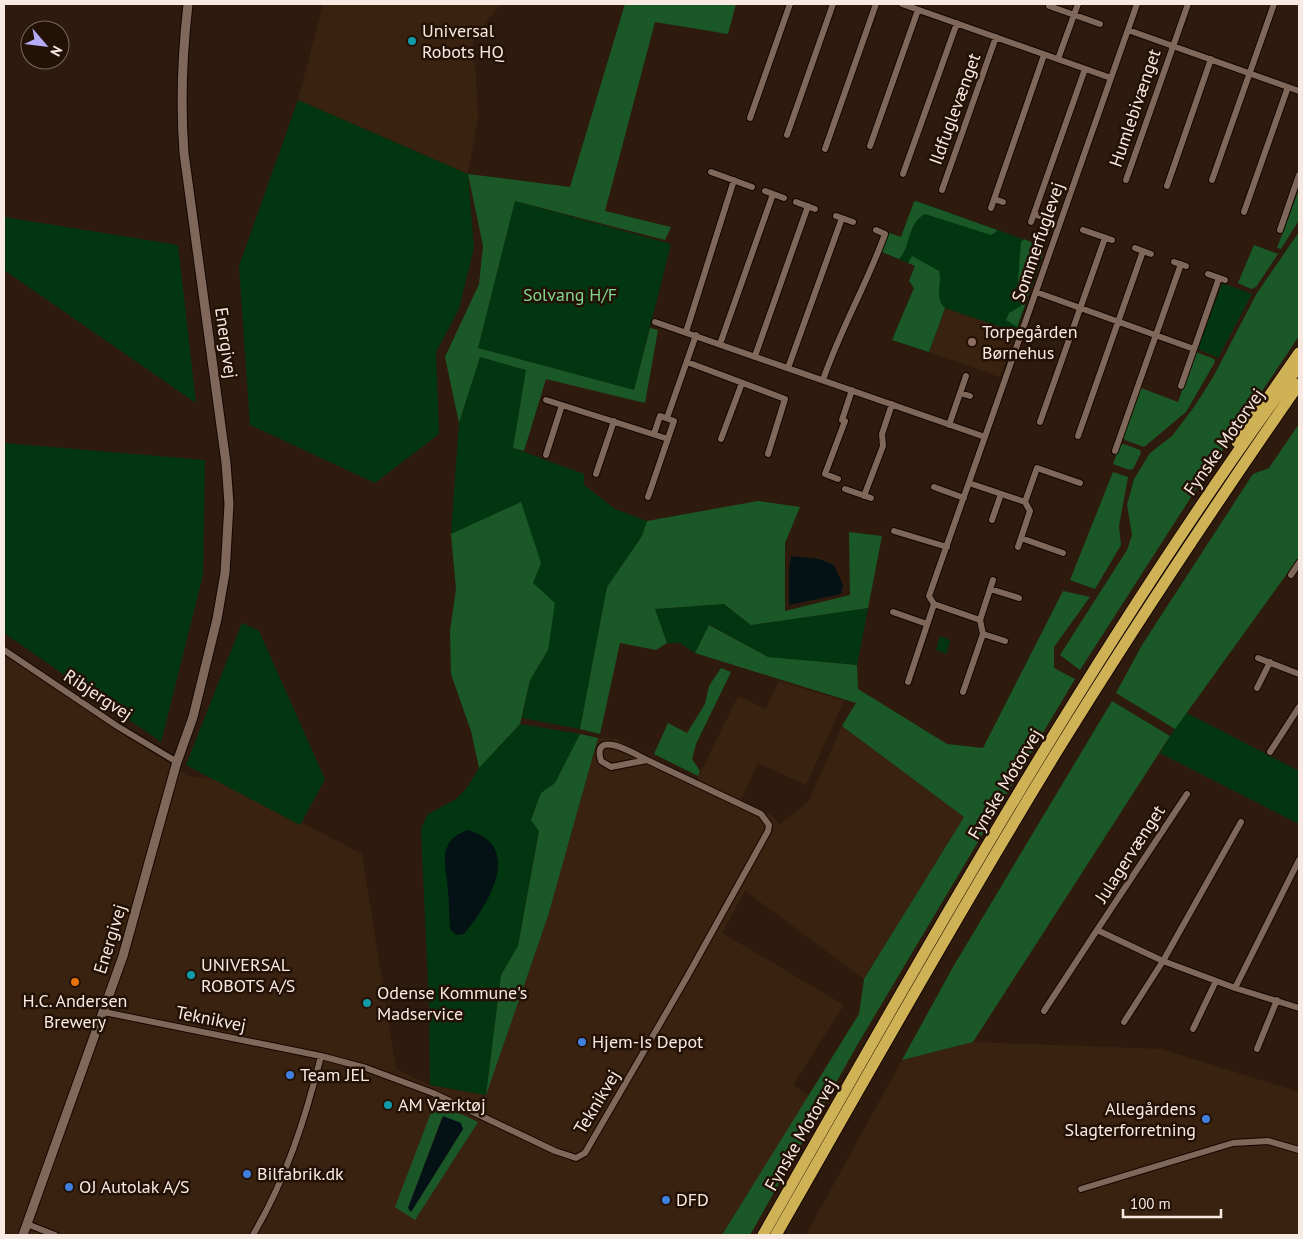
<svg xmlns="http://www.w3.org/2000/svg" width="1303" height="1239" font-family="'PT Sans',sans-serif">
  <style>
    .built { fill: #3a2210 }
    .green { fill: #023610 }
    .forest { fill: #1b5828; fill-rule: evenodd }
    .water { fill: #051215 }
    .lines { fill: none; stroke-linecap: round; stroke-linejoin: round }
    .street-casing { stroke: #150500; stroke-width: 8 }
    .secondary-casing { stroke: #150500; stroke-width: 11 }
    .highway-casing { stroke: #150500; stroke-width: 13 }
    .street { stroke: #7f6859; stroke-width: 6 }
    .secondary { stroke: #7f6859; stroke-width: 9 }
    .highway { stroke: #cfb255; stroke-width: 11 }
    .culture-dot { fill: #0f9aa8; stroke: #231105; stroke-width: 2 }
    .education-dot { fill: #8d6e63; stroke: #231105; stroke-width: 2 }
    .food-dot { fill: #e8710a; stroke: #231105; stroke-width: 2 }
    .shop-dot { fill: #3f7fe0; stroke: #231105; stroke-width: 2 }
    .labels { text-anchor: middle; stroke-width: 5; stroke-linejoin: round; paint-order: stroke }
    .poi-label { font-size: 18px; fill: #f8eae2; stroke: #231105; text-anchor: start }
    .street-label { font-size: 18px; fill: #f8eae2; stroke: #231105 }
    .park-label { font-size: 18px; fill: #82d58d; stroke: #231105 }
  </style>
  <rect width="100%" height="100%" fill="#2e1b0e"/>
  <!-- built -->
  <path class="built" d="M323,4H501L475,36L471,52L475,62L478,117L468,174L298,100Z
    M945,308L1016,332L1000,377L929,352Z
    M4,655L188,776L219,780L362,854L396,1069L430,1085L485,1095L548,916L598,738L616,739L697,780L738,696L766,709L779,681L844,701L806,785L758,763L741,800L773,816L779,825L808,802L842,726L964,817L864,979L745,891L722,933L844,1005L793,1085L809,1096L722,1235H9V1232L4,1230Z
    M973,1042L1161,1049L1299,1092V1235H806L902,1060Z"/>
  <!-- green -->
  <path class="green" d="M298,100L468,174L474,248L459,309L436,352L439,434L375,483L250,425L239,266Z
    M515,201L671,244L634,390L478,348Z
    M916,201L1031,242L1043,255L1016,332L945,308L929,352L892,340L914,289L909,281L915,266L882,252L889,233L901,237L914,202Z
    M4,217L178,245L196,403L4,270Z
    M1222,283L1252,294L1218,358L1198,349Z
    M480,357L526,370L513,448L584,474V485L615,509L647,521L642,536L607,587L580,729L522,718L530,680L548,650L533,583L521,503L451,534L459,423Z
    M4,443L205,460L203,575L161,742L4,633Z
    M724,604L751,625L868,608L857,665L768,657L710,625L695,653L680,643H667L655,609Z
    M242,623L259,631L325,779L300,825L186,765Z
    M940,636L950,640L946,654L936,650Z
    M1185,712L1299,771V824L1160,753Z
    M520,724L580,734L555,783L541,793L531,820L539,830L518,946L501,975L486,1095L430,1085L429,1005L421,829L427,815L456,799L466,789L479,768Z"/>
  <!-- forest -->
  <path class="forest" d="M625,4H736L728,34L655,22L605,211L671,227L665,240L515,201L478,348L634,390L650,328L658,330L645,403L546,379L524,451L513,448L526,370L480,357L459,423L445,357L479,284L483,246L468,174L570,187Z
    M1299,189V220L1281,249L1277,248Z
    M916,201L997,230L996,232L991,235L925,214C907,223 911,247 899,259L882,252L889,233L901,237L914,202Z
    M1299,232V336L1193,494L1080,670L1060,655L1127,550L1132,535L1127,505L1134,479L1150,453L1172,436L1194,407L1212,379L1257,293Z
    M1024,239L1031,242L1043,255L1041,258H1034L1032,270L1024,285H1020L1018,281L1021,242Z
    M1254,245L1278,254L1256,287L1251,289L1238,283Z
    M912,256L939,271C943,284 933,297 945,308L929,352L892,340L914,288L909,281L915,266L908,263Z
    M1024,289L1030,291L1017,327L1006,320L1009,313L1021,306Z
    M1196,352L1214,359L1215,362L1186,412L1144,447L1125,440L1123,437L1141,388L1178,402Z
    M1299,424V557L1175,729L1116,693L1142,645L1253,474L1269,468Z
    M1124,444L1140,450L1141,453L1133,469L1130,470L1113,464L1120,445Z
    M1113,472L1128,477L1119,526L1121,545L1095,589L1070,580Z
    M758,501L800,507L785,543V611L850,595L849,532L882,536L868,608L751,625L724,604L655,609L667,643L656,650L620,643L600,734L580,729L607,587L642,536L647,521Z
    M521,502L541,563L533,583L555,603L548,650L530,680L520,724L479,768L471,731L451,674L450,631L456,589L451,534Z
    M1063,591L1090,597L1054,647V668L1075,679L859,1042L750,1235H722L859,1014L864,979L964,817L842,726L856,703L695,653L709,625L768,657L857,665L858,689L947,744L983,748Z
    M721,668L731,672L696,744L692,759L700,771L698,776L654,754L668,723L687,733L705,704L709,686Z
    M1112,701L1170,736L973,1042L902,1060L953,967Z
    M580,734L598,738L548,916L486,1095L501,975L518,946L539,831L531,820L541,793L555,783Z
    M435,1102L478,1122L415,1220L395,1207ZM442,1118L463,1129L411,1212L408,1208Z"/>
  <!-- water -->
  <path class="water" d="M791,556L819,559L834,565L843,585L841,594L789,605V569Z
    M468,830C525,846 488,905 464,934L456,935L450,929C449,913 449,897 447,881C444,857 440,840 468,830Z
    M443,1116L461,1123L463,1129L411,1212L408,1208Z"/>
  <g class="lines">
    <!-- street casing -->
    <g class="street-casing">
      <path id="street" d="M902,4L1111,78
        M1049,6L1100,24
        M1128,30L1299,91
        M1058,59L1078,4
        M750,118L790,4
        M787,135L833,4
        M870,146L918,10
        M825,149L876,4
        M711,172L752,187
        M903,174L957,23
        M1126,180L1188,4
        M1212,180L1274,4
        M1167,186L1211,59
        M942,190L996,37
        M765,191L784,198
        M994,199L1003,202
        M796,202L815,209
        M991,208L1044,55
        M1244,212L1288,87
        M1034,214L1045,218
        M836,216L853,222
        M1031,222L1085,69
        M1083,230L1112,240
        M1280,230L1299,175
        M1135,248L1151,254
        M1174,262L1186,266
        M1208,274L1225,280
        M1036,292L1194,349
        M655,322L985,437
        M686,332L734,180
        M720,344L773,194
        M755,356L808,206
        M687,362L785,399L768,454
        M788,368L842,218
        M823,380C840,330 867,284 885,234L876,230
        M1181,386L1219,278
        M960,393L970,396
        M546,400L668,439
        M667,418L696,335
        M1040,422L1105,238
        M949,425L966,376
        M1078,436L1143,251
        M721,439L742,383
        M1115,451L1181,264
        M546,455L562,405
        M596,474L614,421
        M838,479L825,474L845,421L842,420L852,390
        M969,483L1025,502
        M934,487L964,498
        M845,489L871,498
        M864,496L883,446L882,434L892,404
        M648,497L674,421L660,416L654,434
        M992,520L1001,494
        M894,531L947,547
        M1021,538L1063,553
        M1018,547L1030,511L1025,502L1037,468L1080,483
        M1291,575L1299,563
        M990,589L1019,598
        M934,604L980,620
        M893,612L927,624
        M983,634L1005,641
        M4,650L117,726L177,762
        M1258,658L1299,674
        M908,682L934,604L929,596L1137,4
        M1257,688L1270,662
        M963,692L983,634L980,620L993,580
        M1270,752L1299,707
        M1097,930L1187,794
        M1235,988L1299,860
        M1044,1011L1097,930L1163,961L1235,988L1299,1008
        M104,1012L321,1056L366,1068L433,1093L555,1151L576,1158L585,1153L687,977L768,831L769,825L761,814L647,760L611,767L601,761C591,727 637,755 647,760
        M1124,1022L1163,961L1241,822
        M1193,1029L1216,981
        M1257,1049L1277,1000
        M1081,1189L1233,1143L1268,1141L1299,1150
        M27,1224L55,1235
        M253,1235C286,1179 305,1120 321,1056"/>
    </g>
    <!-- secondary casing -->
    <g class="secondary-casing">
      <path id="secondary" d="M177,762L193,717L217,619L225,573L229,504L226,463L184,153C180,100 182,56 188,4
        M23,1235L123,956L178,758"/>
    </g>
    <!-- highway casing -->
    <g class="highway-casing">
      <path id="highway" d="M1237,442L1299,353
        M763,1235C931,940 1098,640 1299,366
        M776,1235C868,1074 959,912 1056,753C1133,628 1215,505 1299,384"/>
    </g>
    <!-- street -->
    <use href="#street" class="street"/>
    <!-- secondary -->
    <use href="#secondary" class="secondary"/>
    <!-- highway -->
    <use href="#highway" class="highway"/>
  </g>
  <!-- markers -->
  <g class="culture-dot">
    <circle cx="412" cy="41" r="5"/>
    <circle cx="191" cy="975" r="5"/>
    <circle cx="367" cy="1003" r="5"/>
    <circle cx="388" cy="1105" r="5"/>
  </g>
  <circle class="education-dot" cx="972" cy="342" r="5"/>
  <circle class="food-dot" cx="75" cy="982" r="5"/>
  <g class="shop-dot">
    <circle cx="582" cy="1042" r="5"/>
    <circle cx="290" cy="1075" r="5"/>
    <circle cx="1206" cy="1119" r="5"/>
    <circle cx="247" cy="1174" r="5"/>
    <circle cx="69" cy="1187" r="5"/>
    <circle cx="666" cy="1200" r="5"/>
  </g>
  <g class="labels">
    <!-- poi labels -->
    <g class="poi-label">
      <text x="422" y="37">Universal<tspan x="422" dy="21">Robots HQ</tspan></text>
      <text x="982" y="338">Torpegården<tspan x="982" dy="21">Børnehus</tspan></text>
      <text x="201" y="971">UNIVERSAL<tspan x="201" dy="21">ROBOTS A/S</tspan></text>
      <text x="377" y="999">Odense Kommune's<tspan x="377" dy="21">Madservice</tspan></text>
      <text x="75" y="1007" text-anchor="middle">H.C. Andersen<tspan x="75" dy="21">Brewery</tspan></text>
      <text x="592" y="1048">Hjem-Is Depot</text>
      <text x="300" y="1081">Team JEL</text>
      <text x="398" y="1111">AM Værktøj</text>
      <text x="1196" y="1115" text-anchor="end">Allegårdens<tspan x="1196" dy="21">Slagterforretning</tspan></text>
      <text x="257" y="1180">Bilfabrik.dk</text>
      <text x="79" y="1193">OJ Autolak A/S</text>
      <text x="676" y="1206">DFD</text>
    </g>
    <!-- street labels -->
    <g class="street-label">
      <text transform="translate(1135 108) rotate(-71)" y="6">Humlebivænget</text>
      <text transform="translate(955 109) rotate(-70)" y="6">Ildfuglevænget</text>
      <text transform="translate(1038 242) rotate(-71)" y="6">Sommerfuglevej</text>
      <text transform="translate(226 343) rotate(82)" y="6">Energivej</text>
      <text transform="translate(1224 442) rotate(-55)" y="6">Fynske Motorvej</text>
      <text transform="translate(98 695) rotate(33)" y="6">Ribjergvej</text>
      <text transform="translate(1005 784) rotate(-59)" y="6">Fynske Motorvej</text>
      <text transform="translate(1130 854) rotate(-57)" y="6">Julagervænget</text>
      <text transform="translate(110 939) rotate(-73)" y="6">Energivej</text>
      <text transform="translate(211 1019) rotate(11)" y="6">Teknikvej</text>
      <text transform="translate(597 1102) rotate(-59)" y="6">Teknikvej</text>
      <text transform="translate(801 1135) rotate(-60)" y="6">Fynske Motorvej</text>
    </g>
    <!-- park labels -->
    <g class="park-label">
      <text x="570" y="301">Solvang H/F</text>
    </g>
  </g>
  <!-- border -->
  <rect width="1303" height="1239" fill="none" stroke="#f8eae2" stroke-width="10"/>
  <!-- north arrow -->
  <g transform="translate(45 45) rotate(118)"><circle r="24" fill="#231105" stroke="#78685d"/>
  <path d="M0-4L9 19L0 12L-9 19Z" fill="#b5acf8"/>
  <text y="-8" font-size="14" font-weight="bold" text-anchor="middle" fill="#f8eae2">N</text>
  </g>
  <!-- scale -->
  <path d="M1123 1209v8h98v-8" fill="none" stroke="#f8eae2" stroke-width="2.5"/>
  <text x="1130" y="1209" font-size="15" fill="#f8eae2" stroke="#231105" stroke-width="4" paint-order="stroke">100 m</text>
</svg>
